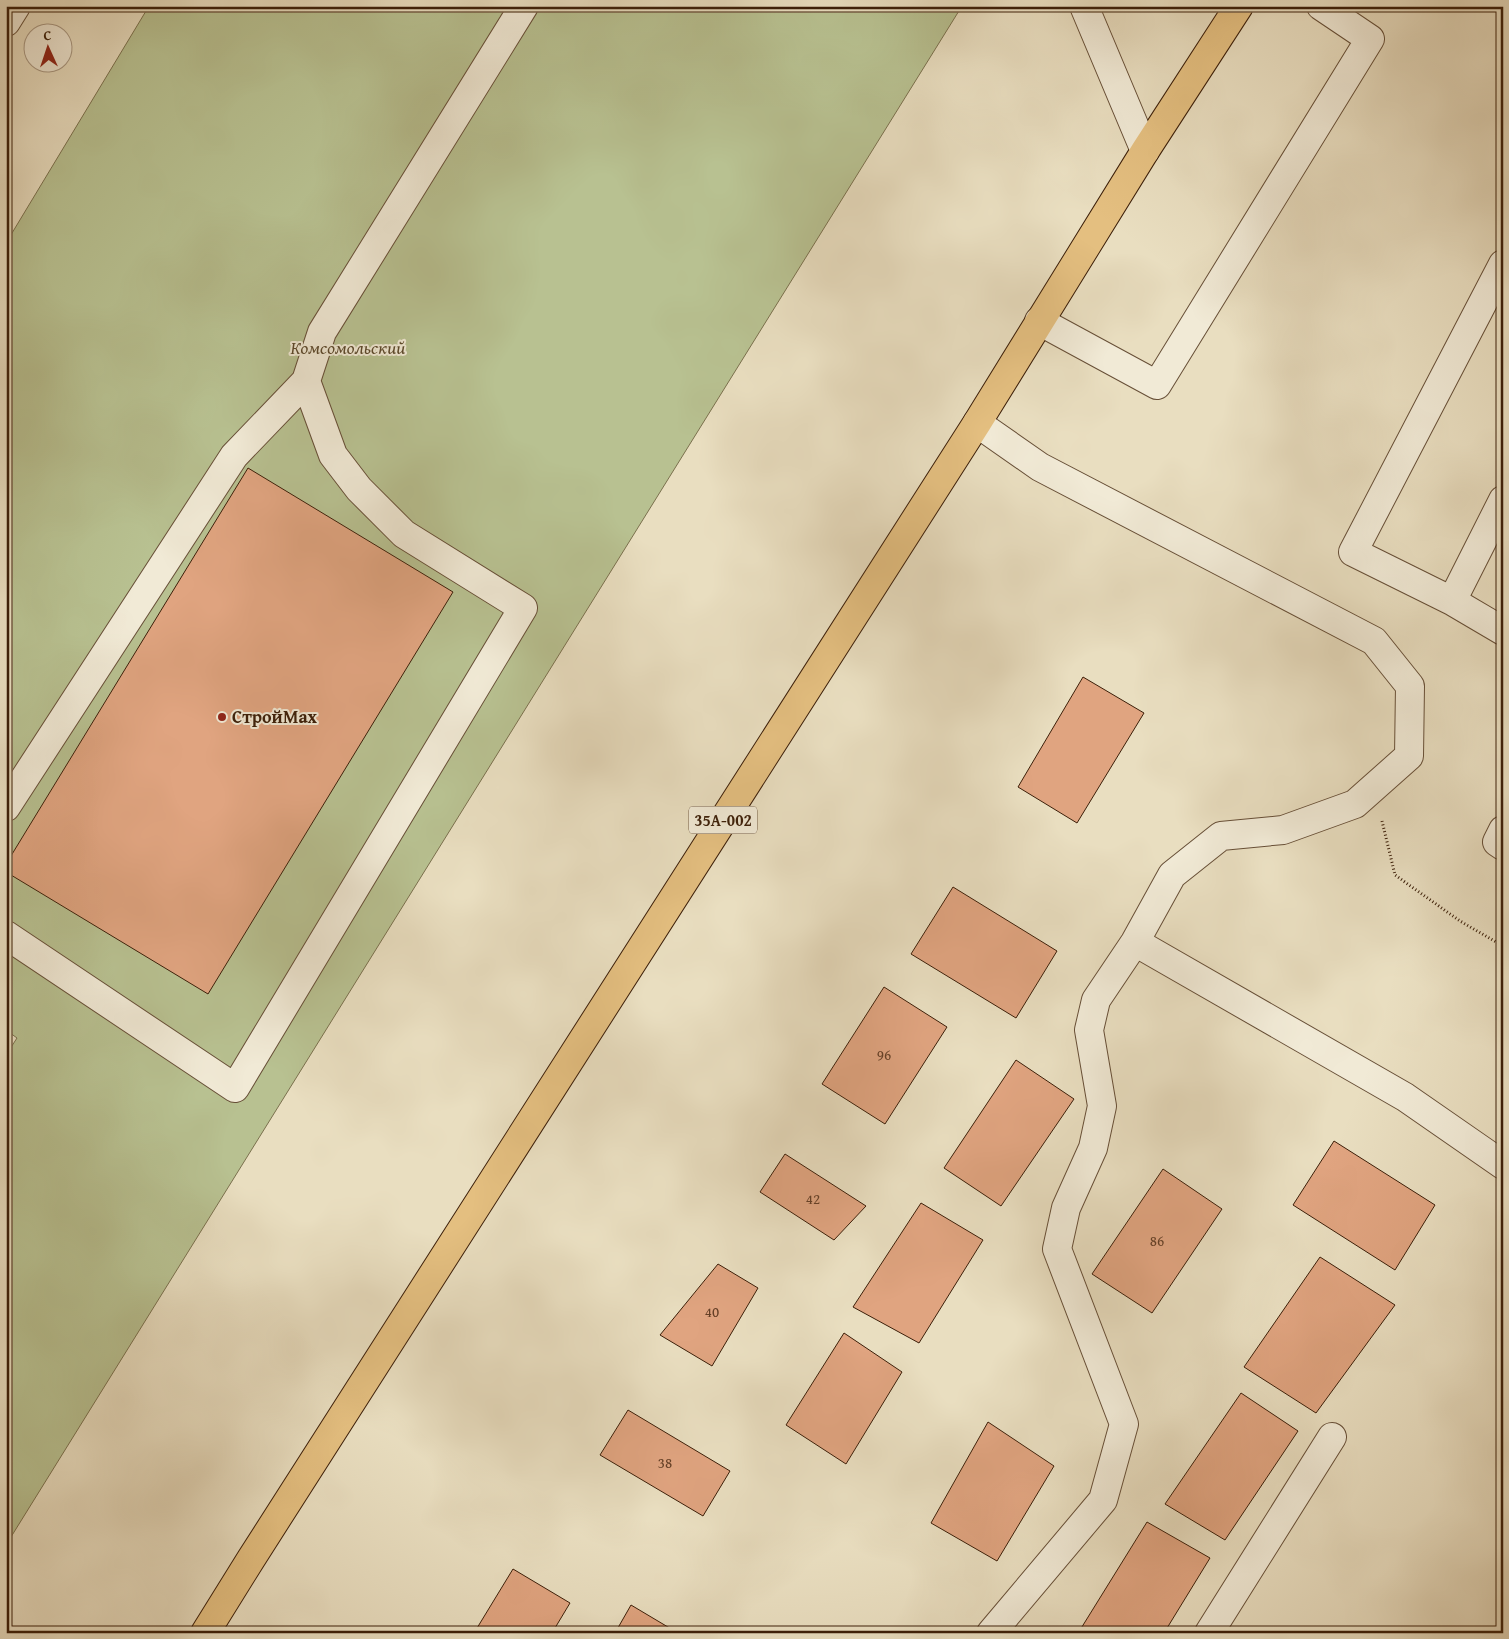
<svg xmlns="http://www.w3.org/2000/svg" width="1509" height="1639" font-family="'Gentium Book Plus',serif">
  <style>
    .green { fill: #b8c191; stroke: #7a704d }
    .building { fill: #e0a480; stroke: #3c1f09 }
    .lines { fill: none; stroke-linecap: round; stroke-linejoin: round }
    .minor-casing { stroke: #674f37; stroke-width: 30 }
    .highway-casing { stroke: #3c1f09; stroke-width: 30 }
    .path { stroke: #3c1f09; stroke-width: 3; stroke-dasharray: 1 2.5; stroke-linecap: butt }
    .minor { stroke: #f1ead6; stroke-width: 28 }
    .highway { stroke: #e4bf80; stroke-width: 28 }
    .poi-dot { fill: #8f2418; stroke: #f1ead6; stroke-width: 2 }
    .labels { text-anchor: middle; stroke-width: 4; stroke-linejoin: round; paint-order: stroke }
    .number-label { font-size: 15px; fill: #654027 }
    .shield { fill: #f1ead6; stroke: #725c46; stroke-width: 1 }
    .shield-label { font-size: 16px; font-weight: bold; fill: #3c1f09 }
    .park-label { font-size: 18px; font-style: italic; fill: #5b482b; stroke: #f1ead6 }
    .poi-label { font-size: 18px; font-weight: bold; fill: #3c1f09; stroke: #f1ead6; text-anchor: start }
  </style>
  <rect width="100%" height="100%" fill="#e9dec0"/>
  <filter id="stains"><feTurbulence type="fractalNoise" baseFrequency=".004" numOctaves="4"/><feColorMatrix values="0 0 0 0 .2 0 0 0 0 .09 0 0 0 0 .02 0 0 0 .5 -.17"/></filter>
  <radialGradient id="worn" r=".72"><stop offset=".6" stop-color="#630" stop-opacity="0"/><stop offset="1" stop-color="#630" stop-opacity=".3"/></radialGradient>
  <!-- green -->
  <path class="green" d="M149,6H962L6,1545V1055L17,1038L6,1030V243Z"/>
  <!-- building -->
  <path class="building" d="M248,468L453,592L208,994L6,872V864Z
    M1083,677L1144,713L1077,823L1018,787Z
    M953,887L1057,951L1016,1018L911,954Z
    M884,987L947,1027L885,1124L822,1084Z
    M1016,1060L1074,1099L1001,1206L944,1168Z
    M1334,1141L1435,1205L1395,1270L1293,1205Z
    M785,1154L866,1206L834,1240L760,1192Z
    M1163,1169L1222,1209L1152,1313L1092,1274Z
    M921,1203L983,1240L919,1343L853,1307Z
    M1320,1257L1395,1305L1316,1413L1244,1367Z
    M718,1264L758,1288L712,1366L660,1335Z
    M844,1333L902,1372L846,1464L786,1425Z
    M1241,1393L1298,1431L1225,1540L1165,1504Z
    M628,1410L730,1471L703,1516L600,1455Z
    M988,1422L1054,1466L997,1561L931,1523Z
    M1147,1522L1210,1558L1164,1633H1085L1080,1630Z
    M513,1569L570,1603L552,1633H474Z
    M631,1605L678,1633H615Z"/>
  <g class="lines">
    <!-- minor casing -->
    <g class="minor-casing">
      <path id="minor" d="M1084,6L1145,151
        M6,22L16,6
        M1503,264L1353,552L1452,601L1503,631
        M1039,321L1157,385L1370,39L1321,6
        M977,423L1040,467L1374,641L1410,686L1409,756L1355,804L1283,830L1221,836L1172,875L1135,942L1096,1000L1089,1030L1102,1106L1093,1148L1066,1208L1057,1249L1124,1424L1103,1500L991,1633
        M1452,601L1503,500
        M6,807L234,456L306,381L322,332L524,6
        M1503,830L1497,842L1503,846
        M6,935L235,1088L523,608L404,534L359,489L333,455L306,381
        M1135,942L1405,1097L1503,1165
        M1209,1633L1332,1437"/>
    </g>
    <!-- highway casing -->
    <g class="highway-casing">
      <path id="highway" d="M205,1633L251,1559L977,423L1145,151L1239,6"/>
    </g>
    <!-- path -->
    <path class="path" d="M1382,821L1395,875L1460,921L1503,946"/>
    <!-- minor -->
    <use href="#minor" class="minor"/>
    <!-- highway -->
    <use href="#highway" class="highway"/>
  </g>
  <!-- markers -->
  <circle class="poi-dot" cx="222" cy="717" r="5"/>
  <g class="labels">
    <!-- number labels -->
    <g class="number-label">
      <text x="884" y="1060">96</text>
      <text x="813" y="1204">42</text>
      <text x="1157" y="1246">86</text>
      <text x="712" y="1317">40</text>
      <text x="665" y="1468">38</text>
    </g>
    <!-- shield labels -->
    <rect class="shield" x="689" y="806.5" width="68" height="27" rx="4"/>
    <g class="shield-label">
      <text x="723" y="826">35А-002</text>
    </g>
    <!-- park labels -->
    <g class="park-label">
      <text x="348" y="354">Комсомольский</text>
    </g>
    <!-- poi labels -->
    <g class="poi-label">
      <text x="232" y="723">СтройMax</text>
    </g>
  </g>
  <!-- margin -->
  <rect width="1509" height="1639" fill="none" stroke="#e9dec0" stroke-width="25"/>
  <rect x="8" y="8" width="1494" height="1624" fill="none" stroke="#3c1f09" stroke-width="2.5"/>
  <rect x="12" y="12" width="1484" height="1614" fill="none" stroke="#3c1f09"/>
  <!-- north arrow -->
  <g transform="translate(48 48) rotate(357)"><circle r="24" fill="#f1ead6" stroke="#a99984"/>
  <path d="M0-4L9 19L0 12L-9 19Z" fill="#8f2418"/>
  <text y="-8" font-size="14" font-weight="bold" text-anchor="middle" fill="#3c1f09">С</text>
  </g>
  <rect width="100%" height="100%" filter="url(#stains)"/>
  <rect width="100%" height="100%" fill="url(#worn)"/>
</svg>
